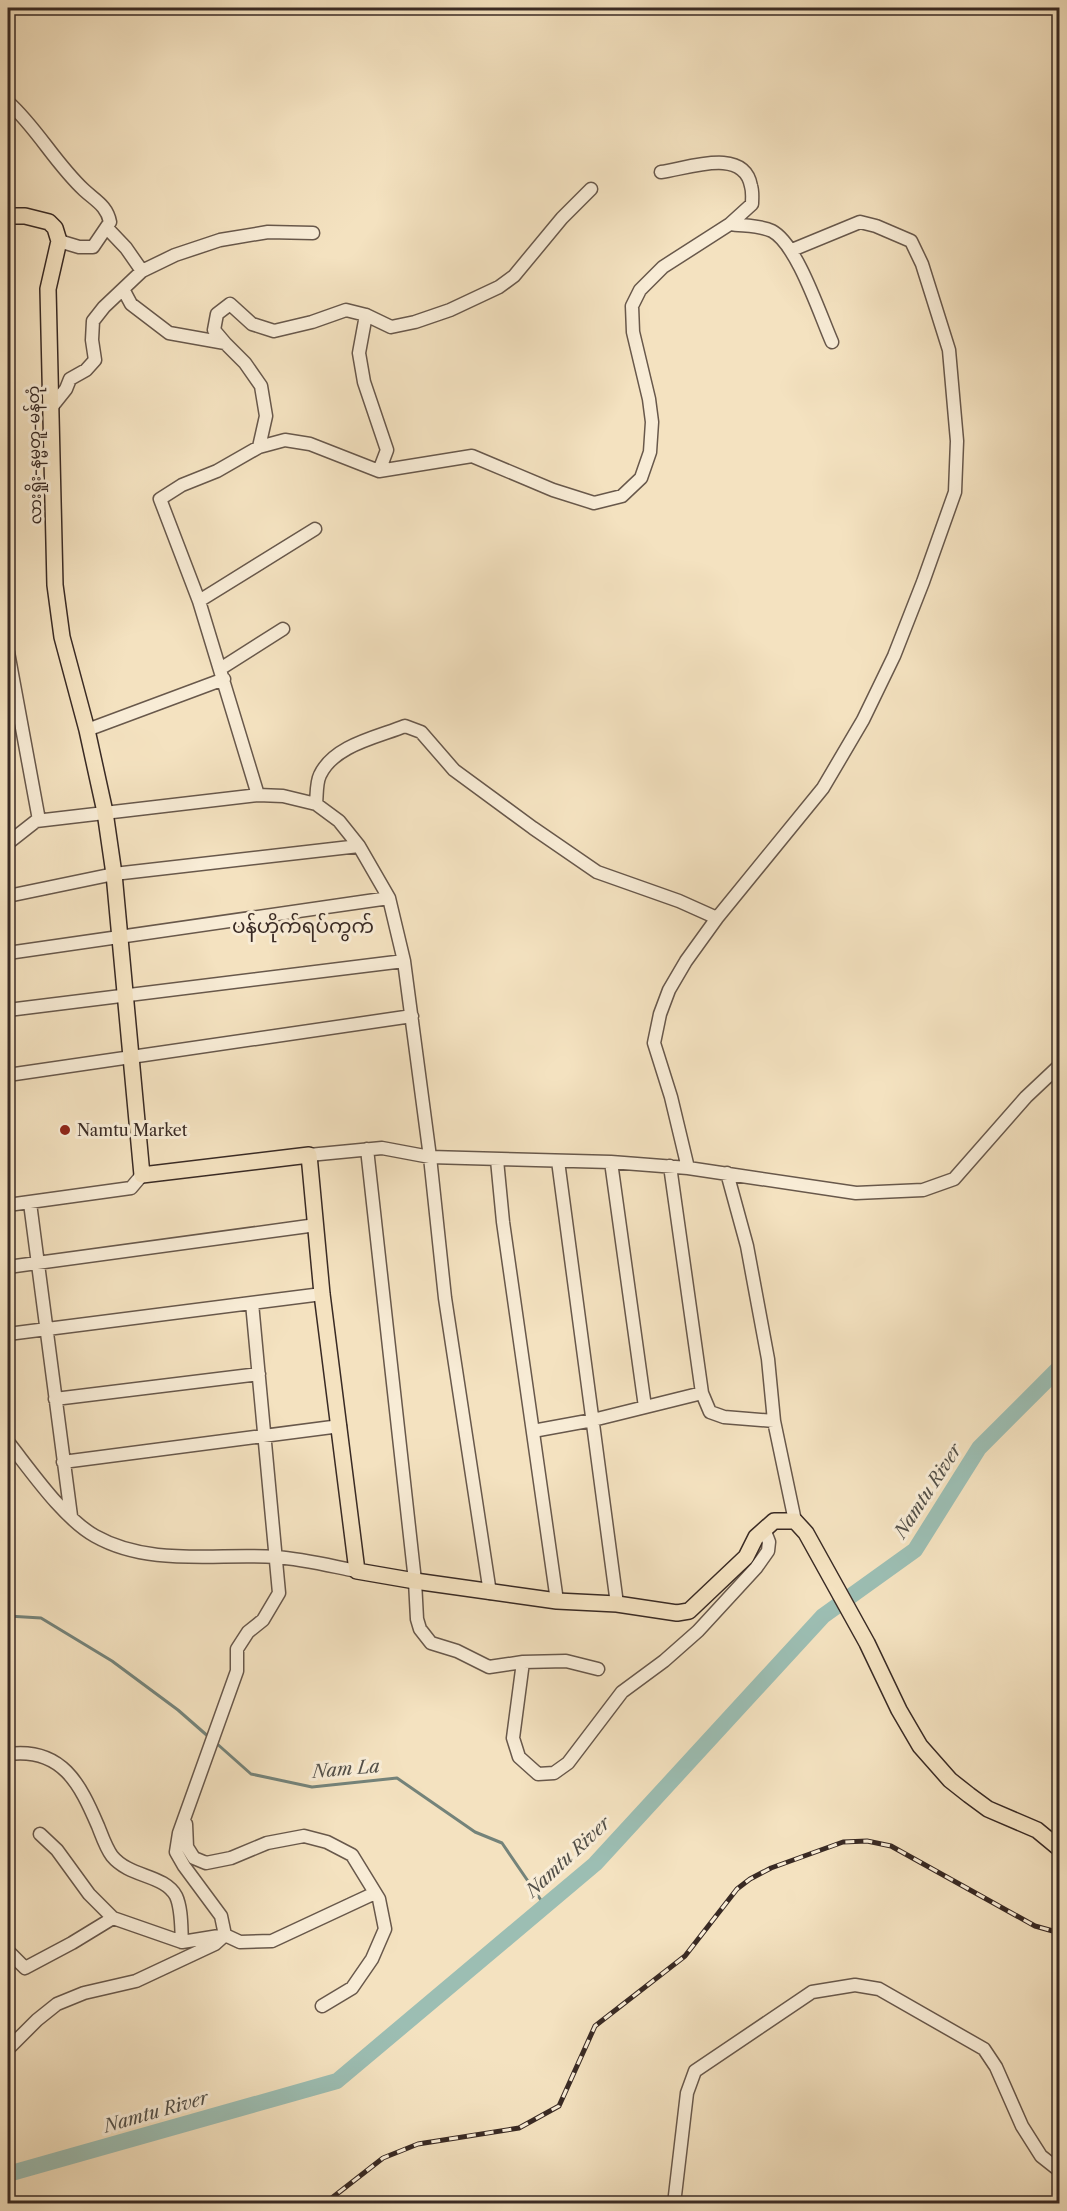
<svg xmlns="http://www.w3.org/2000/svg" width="1067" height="2211" font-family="'Libre Caslon Text','Noto Sans Myanmar',serif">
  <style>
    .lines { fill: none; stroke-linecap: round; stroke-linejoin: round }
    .stream { stroke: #74837a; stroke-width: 3 }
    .river { stroke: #9cbeb3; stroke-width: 16 }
    .minor-casing { stroke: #68584b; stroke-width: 15 }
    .major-casing { stroke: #392a24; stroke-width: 18 }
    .minor { stroke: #f8ecd6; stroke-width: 12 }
    .major { stroke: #f4e2c0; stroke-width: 15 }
    .rail-casing { stroke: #392a24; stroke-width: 5 }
    .rail { stroke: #f8ecd6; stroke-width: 3; stroke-dasharray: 9; stroke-linecap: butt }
    .poi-dot { fill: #8f2418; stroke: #f8ecd6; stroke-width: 2 }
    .labels { text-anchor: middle; stroke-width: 6; stroke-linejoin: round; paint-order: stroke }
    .street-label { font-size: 16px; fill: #392a24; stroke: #f8ecd6 }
    .poi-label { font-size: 16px; fill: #392a24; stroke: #f8ecd6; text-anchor: start }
    .water-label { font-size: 18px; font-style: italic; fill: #524f48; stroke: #f8ecd6 }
    .quarter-label { font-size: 20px; fill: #392a24; stroke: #f8ecd6 }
  </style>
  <rect width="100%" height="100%" fill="#f4e2c0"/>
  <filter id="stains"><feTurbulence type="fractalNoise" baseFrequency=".00333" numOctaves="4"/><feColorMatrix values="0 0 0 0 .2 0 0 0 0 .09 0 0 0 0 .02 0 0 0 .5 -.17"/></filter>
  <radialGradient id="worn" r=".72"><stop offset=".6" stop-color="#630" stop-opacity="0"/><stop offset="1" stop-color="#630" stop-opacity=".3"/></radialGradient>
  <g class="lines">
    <!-- stream -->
    <path class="stream" d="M8,1616L41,1618L112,1661L178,1710L210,1738
      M215,1742L251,1774L312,1787L397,1778L475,1832L502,1843L545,1906"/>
    <!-- river -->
    <path class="river" d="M8,2174L337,2081L595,1864L823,1616L915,1550L979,1448L1060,1367"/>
    <!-- minor casing -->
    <g class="minor-casing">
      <path id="minor" d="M8,102C37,128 55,163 84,190C96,201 107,206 110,222L93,247H79L59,241
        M730,224C744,226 760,225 772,231C797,244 820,315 832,342
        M107,228L126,248L142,271
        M123,289L131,304L169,333L225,343L245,363L261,386L266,416L259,447
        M366,315L359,353L364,382L387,450L379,471
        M225,343L214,330L217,314L230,304L252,324L274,331L312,322L346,310L366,315L391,327L415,322L450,310L499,287L514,276L562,218L591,189
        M50,409L66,389L70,379L86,370L95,360L92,340L93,321L104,307L142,271L175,255L220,240L268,232L313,233
        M199,601L315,529
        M8,652L39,820
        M220,669L283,629
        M87,730L224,679
        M258,795L199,601L160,499L182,485L217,471L259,447L285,440L310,444L379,471L472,456L553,490L594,503L622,496L641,478L650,452L652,422L649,399L633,332L632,306L640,290L663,267L730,224L752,204C752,199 753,192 751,186C744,146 686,169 661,172
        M316,804C317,795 316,783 320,775C334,745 378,737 405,726L421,732L454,770L533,828L597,872L679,901L717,918
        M8,843L36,821L258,795L283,796L316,804L339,821L359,846L389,898L404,961L430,1157L445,1298L490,1593
        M8,896L114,874L359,846
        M8,953L389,898
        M8,1010L404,961
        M8,1075L412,1016
        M367,1149L415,1581L417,1619L420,1629L431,1643L457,1651L489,1667L523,1662L566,1661L598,1669
        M309,1155L382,1148L430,1157L611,1162L688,1168L856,1193L923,1190L954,1179L1026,1097L1060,1065
        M497,1160L503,1222L557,1601
        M558,1161L617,1604
        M611,1162L645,1407
        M670,1166L702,1393L710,1412L724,1417L774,1421
        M688,1168L671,1097L654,1043L660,1014L669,990L686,961L717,918L823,788L863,720L894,656L923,582L955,492L957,441L949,350L922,264L911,241L876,226L860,222L792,250
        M727,1173L747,1246L768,1359L774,1421L795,1521
        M30,1203L71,1516
        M8,1205L131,1188L142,1175
        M8,1267L316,1225
        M8,1334L322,1294
        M55,1399L259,1374
        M533,1431L593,1420L702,1393
        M8,1442C31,1471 63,1518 95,1536C150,1567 216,1553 276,1557C303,1559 331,1566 357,1571
        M63,1462L340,1426
        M523,1662L513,1738L519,1757L538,1774L554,1773L568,1763L622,1692L664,1661L698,1631L756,1568L768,1551L769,1542L764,1529
        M8,1754C62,1747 80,1784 98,1826C102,1836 106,1848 112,1856C130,1878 164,1874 176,1896C182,1909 181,1928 182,1942
        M186,1824L187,1847L194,1858L206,1863L231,1858L267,1843L304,1836L327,1842L352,1855L379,1899L385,1929L372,1959L352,1988L322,2006
        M113,1918L182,1942L225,1935L240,1942L272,1941L375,1893
        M8,1951L25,1968L72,1943L113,1918L89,1894L57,1850L40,1834
        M8,2049L37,2020L57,2004L84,1993L136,1981L215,1944L225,1935L221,1916L184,1866L176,1852L179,1833L237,1671V1649L248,1632L263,1620L279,1593L252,1303
        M674,2204L687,2093L695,2071L812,1992L855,1985L879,1989L984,2049L996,2067L1022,2126L1041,2156L1060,2171"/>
    </g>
    <!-- major casing -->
    <g class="major-casing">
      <path id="major" d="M8,216H25L49,222L55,228L59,241L48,289L55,585L62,637L87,730L105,812L114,874L142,1175L309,1155L322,1294L357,1571L415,1581L557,1601L617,1604L677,1613L689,1611L746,1557L756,1537L774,1521H795L806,1533L867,1643L899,1710L920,1746L950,1780L969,1795L988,1809L1037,1830L1060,1849"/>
    </g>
    <!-- minor -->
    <use href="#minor" class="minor"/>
    <!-- major -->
    <use href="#major" class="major"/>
    <!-- rail casing -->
    <g class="rail-casing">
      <path id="rail" d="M324,2204L383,2158L418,2144L519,2128L559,2106L595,2026L685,1956L737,1889L750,1879L771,1868L843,1842L867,1841L891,1846L1035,1926L1060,1933"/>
    </g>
    <!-- rail -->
    <use href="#rail" class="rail"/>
  </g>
  <!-- markers -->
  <circle class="poi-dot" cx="65" cy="1130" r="6"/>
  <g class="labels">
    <!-- street labels -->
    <g class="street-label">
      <text transform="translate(34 455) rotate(-91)" y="6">လားရှိုး-နမ္မတူ-မန်တုံ</text>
    </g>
    <!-- poi labels -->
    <g class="poi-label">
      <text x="77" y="1136">Namtu Market</text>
    </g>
    <!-- water labels -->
    <g class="water-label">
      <text transform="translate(928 1491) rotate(-57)" y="6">Namtu River</text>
      <text transform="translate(346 1769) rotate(-5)" y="6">Nam La</text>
      <text transform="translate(568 1857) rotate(-43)" y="6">Namtu River</text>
      <text transform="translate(156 2112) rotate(-16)" y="6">Namtu River</text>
    </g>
    <!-- quarter labels -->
    <g class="quarter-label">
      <text x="303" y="933">ပန်ဟိုက်ရပ်ကွက်</text>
    </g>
  </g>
  <!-- margin -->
  <rect width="1067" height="2211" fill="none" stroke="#f4e2c0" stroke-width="30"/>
  <rect x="9" y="9" width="1049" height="2193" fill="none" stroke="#392a24" stroke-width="3"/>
  <rect x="15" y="15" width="1037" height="2181" fill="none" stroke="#392a24" stroke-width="1.5"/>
  <rect width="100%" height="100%" filter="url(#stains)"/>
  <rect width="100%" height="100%" fill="url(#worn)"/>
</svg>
